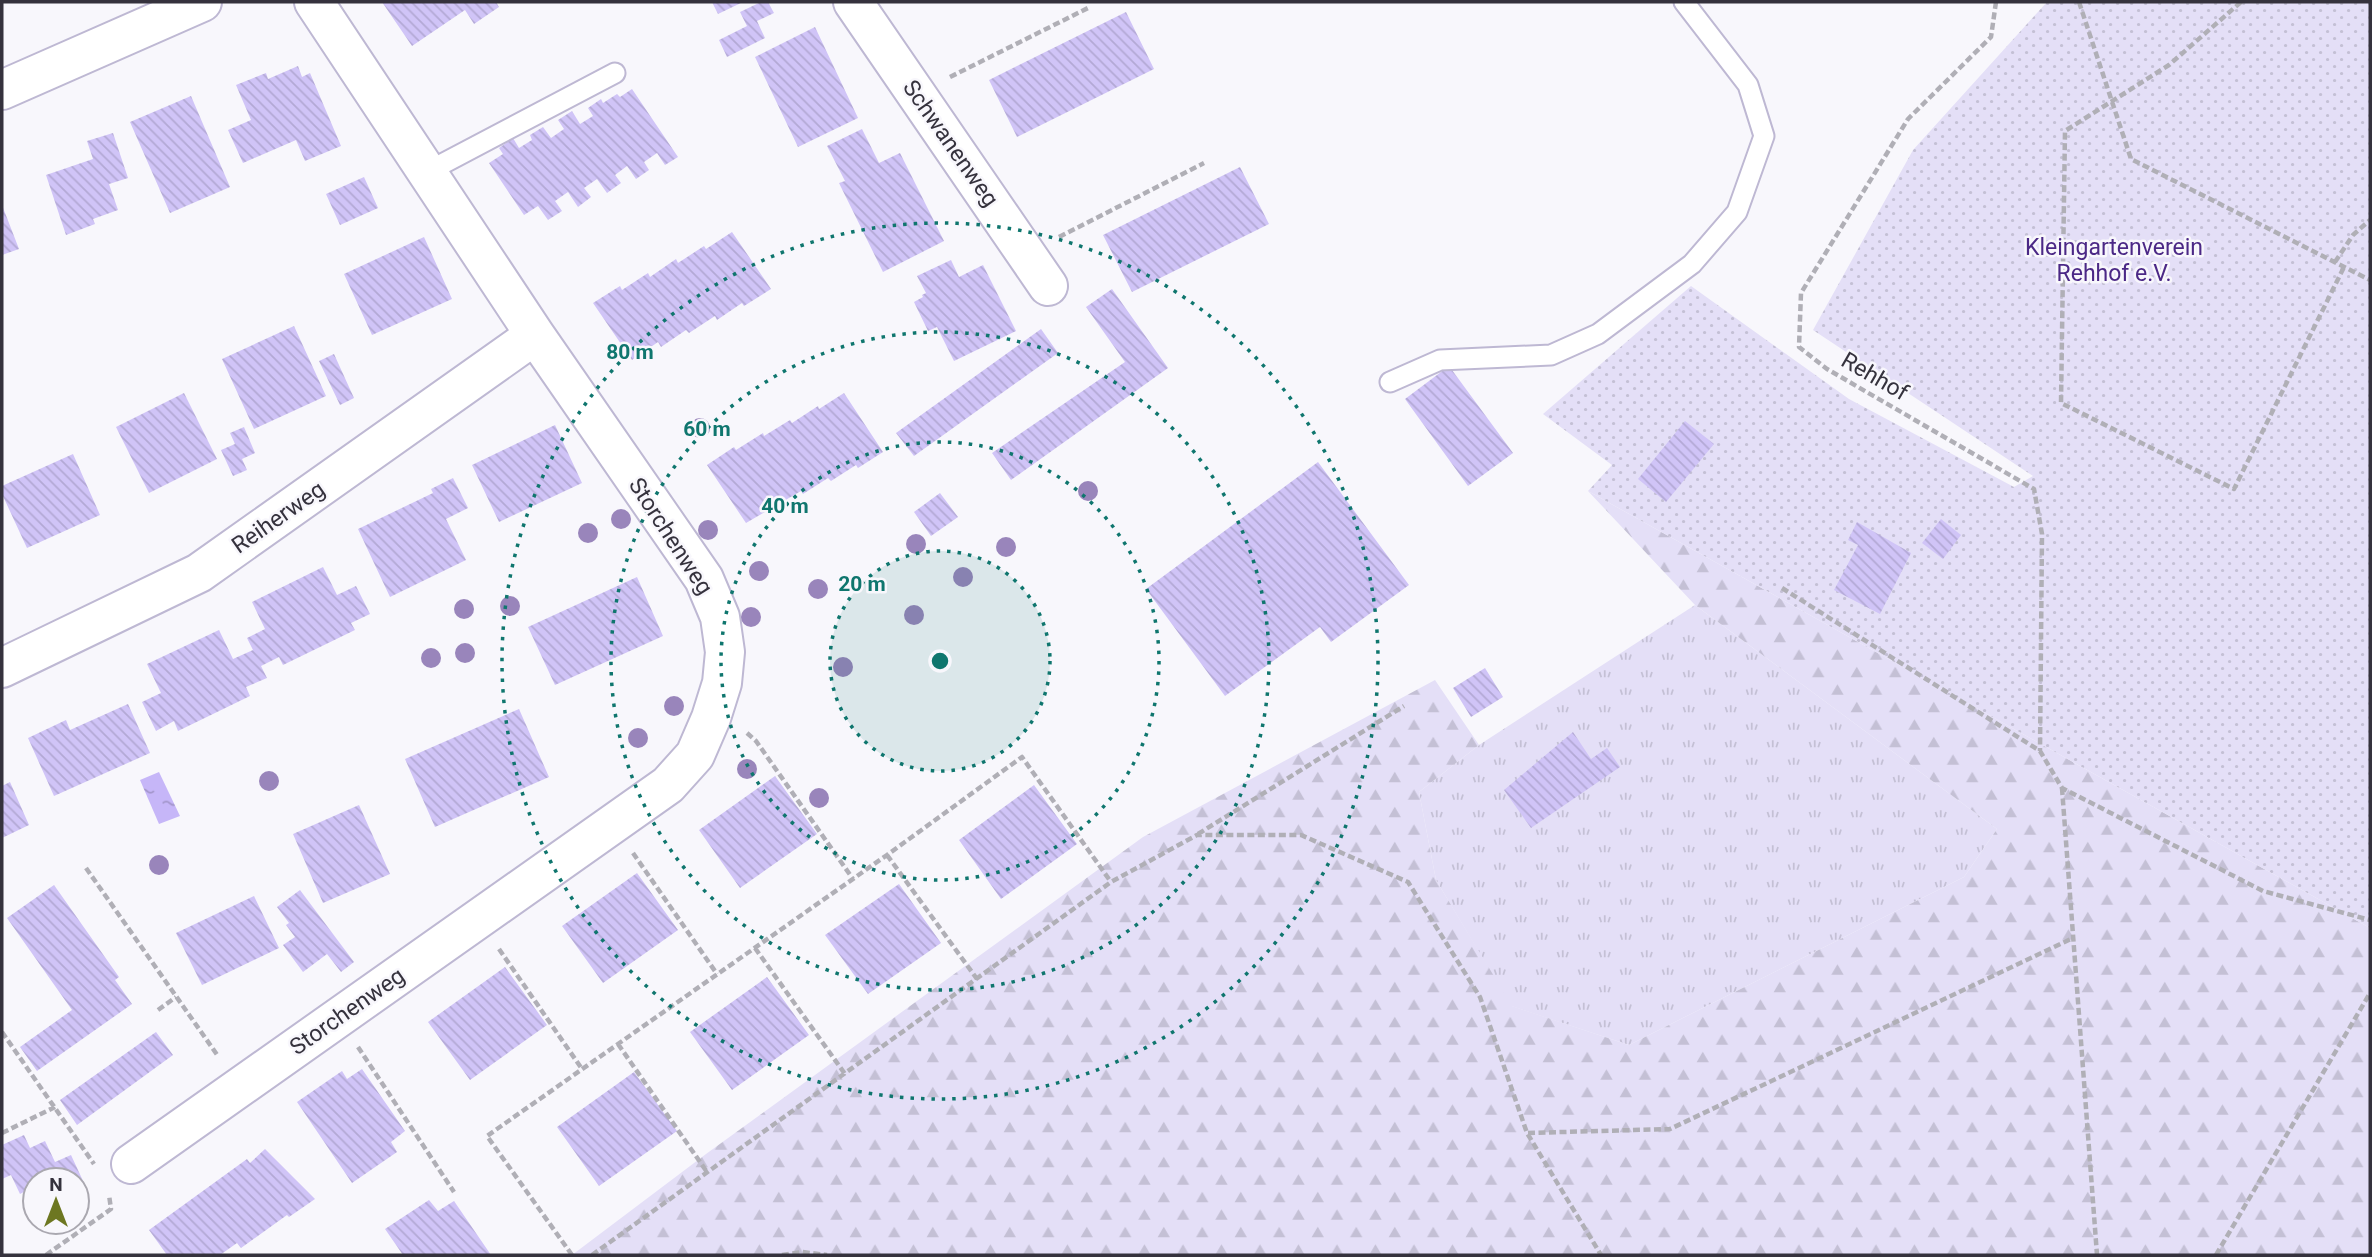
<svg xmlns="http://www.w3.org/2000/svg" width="2372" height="1257" font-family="Roboto,sans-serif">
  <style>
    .grass { fill: url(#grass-tufts) }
    .forest { fill: url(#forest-firs) }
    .garden { fill: url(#garden-dots) }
    .water { fill: url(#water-ripples) }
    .building { fill: url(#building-back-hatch) }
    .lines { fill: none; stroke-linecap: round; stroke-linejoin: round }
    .service-casing { stroke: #beb8d3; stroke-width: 23 }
    .minor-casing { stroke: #beb8d3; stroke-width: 42 }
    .path { stroke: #b0afb6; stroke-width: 4.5; stroke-dasharray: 7 3.5; stroke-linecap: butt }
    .service { stroke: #fff; stroke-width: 19 }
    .minor { stroke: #fff; stroke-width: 38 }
    .tree { fill: #9985bb }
    .ring { fill: none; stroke: #0f766e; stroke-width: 3.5; stroke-dasharray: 3.5 7 }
    .labels { text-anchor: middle; stroke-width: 5; stroke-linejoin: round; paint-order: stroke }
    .street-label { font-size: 23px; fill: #35323d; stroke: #f8f7fc }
    .park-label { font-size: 23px; fill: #4b2886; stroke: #f8f7fc }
    .centre { fill: #0f766e; stroke: #f8f7fc; stroke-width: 3.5 }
    .ring-label { font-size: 21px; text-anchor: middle; font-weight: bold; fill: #0f766e; stroke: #f8f7fc; stroke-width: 5; stroke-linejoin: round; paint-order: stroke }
  </style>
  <defs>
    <pattern id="grass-tufts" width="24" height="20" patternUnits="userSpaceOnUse" patternTransform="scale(1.75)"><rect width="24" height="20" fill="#e4dff7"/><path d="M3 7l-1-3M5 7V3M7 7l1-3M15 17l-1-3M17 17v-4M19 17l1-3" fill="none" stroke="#c4c0d5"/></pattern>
    <pattern id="forest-firs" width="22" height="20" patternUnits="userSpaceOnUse" patternTransform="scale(1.75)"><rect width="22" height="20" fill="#e4dff7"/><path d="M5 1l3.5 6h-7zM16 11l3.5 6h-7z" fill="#c4c0d5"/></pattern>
    <pattern id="garden-dots" width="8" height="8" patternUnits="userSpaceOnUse" patternTransform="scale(1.75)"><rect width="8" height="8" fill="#e4dff7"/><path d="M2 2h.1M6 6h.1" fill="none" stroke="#c4c0d5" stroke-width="1.8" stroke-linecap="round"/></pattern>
    <pattern id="water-ripples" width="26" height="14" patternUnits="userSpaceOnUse" patternTransform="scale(1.75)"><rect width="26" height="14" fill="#c6b6f8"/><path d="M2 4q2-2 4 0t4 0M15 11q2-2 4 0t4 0" fill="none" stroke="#a295ca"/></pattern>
    <pattern id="building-back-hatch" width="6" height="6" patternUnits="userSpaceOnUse" patternTransform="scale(1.75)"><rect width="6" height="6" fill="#d0c4f7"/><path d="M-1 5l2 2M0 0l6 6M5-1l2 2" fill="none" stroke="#b3a9d5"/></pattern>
  </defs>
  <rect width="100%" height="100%" fill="#f8f7fc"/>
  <!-- grass -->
  <path class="grass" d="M1695,605L1997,829L1964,877L1629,1045L1511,1006L1436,880L1419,792L1479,745Z"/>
  <!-- forest -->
  <path class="forest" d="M1588,491L2370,928V1255H572L706,1154L1143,837L1435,680L1479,745L1419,792L1436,880L1512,1006L1629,1045L1964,877L1997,829L1695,605Z"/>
  <!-- garden -->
  <path class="garden" d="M2047,2H2370V928L1588,491L1612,465L1543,414L1691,286L1849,399L2014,487L2033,476L1813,330L1913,150Z"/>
  <!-- water -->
  <path class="water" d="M159,772L180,816L159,824L140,780Z"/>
  <!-- building -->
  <path class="building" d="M382,2H496L499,7L474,24L465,10L412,46Z
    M712,2H743L718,14Z
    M761,2H768L774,13L757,21L765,38L727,57L719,40L747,26L740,12Z
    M1126,12L1154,69L1017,137L989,80Z
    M815,27L858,118L798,147L755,57Z
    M298,66L302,77L310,73L341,146L305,161L296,140L243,163L228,130L251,120L236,85L266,73L268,79Z
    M632,89L678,157L665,165L657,153L644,162L649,170L636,179L627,166L615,175L621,183L607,193L597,179L584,188L591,197L578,207L568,192L555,201L562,211L548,220L538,206L524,215L489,163L503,154L499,148L513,138L519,148L532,140L530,135L543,127L551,138L564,129L558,120L572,111L580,124L593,116L588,108L601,99L603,103L617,94L620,97Z
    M191,96L230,187L170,213L130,122Z
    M862,129L879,163L900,153L944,241L883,272L839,183L845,181L827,146Z
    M113,133L128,178L109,184L118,210L93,219L95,224L66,235L46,175L93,159L87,141Z
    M1240,167L1269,224L1132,292L1103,235Z
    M364,177L378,208L340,225L326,194Z
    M2,205L19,249L2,255Z
    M732,232L771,289L744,306L742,303L717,320L715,316L689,333L686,330L661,347L658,342L632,360L593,303L620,286L622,290L648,273L650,277L676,259L678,263L704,246L706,249Z
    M424,237L452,299L372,335L344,274Z
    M951,260L959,277L983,265L1016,331L954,361L937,327L928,331L914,302L923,297L922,295L926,293L917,276Z
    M1112,289L1168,368L1011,480L992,453L1125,362L1086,307Z
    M294,326L326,396L254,429L222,359Z
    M1041,329L1058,353L914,456L896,433Z
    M334,354L354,398L340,405L319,361Z
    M1449,366L1513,453L1468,486L1405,399Z
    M184,393L217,459L149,493L116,427Z
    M844,393L883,452L858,468L856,465L831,481L828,478L803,494L801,491L746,523L707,465L734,447L736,450L763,433L764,436L790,420L792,423L818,406L819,409Z
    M1685,421L1714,444L1666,502L1638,479Z
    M555,425L582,483L499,522L472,465Z
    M244,427L255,453L242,459L247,470L233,476L221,450L235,444L230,433Z
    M73,454L100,515L27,548L2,494V486Z
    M1318,462L1409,585L1331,642L1320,627L1225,696L1146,589Z
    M453,478L468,508L446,519L466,560L390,597L358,529L433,493L431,489Z
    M940,493L958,517L931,536L914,512Z
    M1941,519L1961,535L1943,559L1922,543Z
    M1857,522L1911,553L1880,614L1834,590L1858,545L1848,540Z
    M323,567L337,595L356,586L370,614L351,623L355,630L283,665L279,657L261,666L267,678L246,687L250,696L178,731L174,721L156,731L142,702L161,693L147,664L219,630L233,659L253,650L247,638L265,629L252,602Z
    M637,577L663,636L555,685L528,627Z
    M1485,668L1503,697L1471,717L1453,688Z
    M128,704L150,753L54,796L28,738L66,720L70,730Z
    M519,709L549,777L435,827L405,759Z
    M1573,732L1591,759L1607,748L1620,767L1531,828L1504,790Z
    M775,776L817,834L740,888L699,830Z
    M10,782L29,825L2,838V786Z
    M1034,785L1077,844L1001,899L959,840Z
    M359,805L390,874L323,903L293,834Z
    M637,873L678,930L603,983L562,926Z
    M899,884L941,943L868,994L825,935Z
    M54,885L119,977L115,980L132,1004L37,1071L20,1047L72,1010L7,918Z
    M300,890L354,962L341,972L327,954L303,972L283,945L295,937L286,925L289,923L277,907Z
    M254,896L279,948L202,985L176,933Z
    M505,967L547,1025L470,1080L428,1022Z
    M767,977L809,1035L732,1090L690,1032Z
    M156,1032L173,1055L77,1125L60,1100Z
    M362,1069L405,1131L391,1142L397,1152L352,1183L297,1102L342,1071L347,1079Z
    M634,1072L677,1131L599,1186L557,1127Z
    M24,1135L30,1148L45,1141L55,1162L71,1155L84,1183L77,1187V1180H35V1186L20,1194L11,1175L2,1179V1145Z
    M265,1149L315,1199L289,1217L287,1215L241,1248L237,1243L220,1255H167L149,1230L247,1159L250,1163Z
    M429,1200L438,1211L454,1201L491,1255H403L385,1229Z"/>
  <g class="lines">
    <!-- service casing -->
    <g class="service-casing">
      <path id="service" d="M427,172L615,73
        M1390,382L1440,360L1551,355L1598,334L1692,264L1737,212L1764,136L1748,85L1684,2"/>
    </g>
    <!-- minor casing -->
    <g class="minor-casing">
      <path id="minor" d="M853,2L1048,286
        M2,90L202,2
        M2,668L199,573L535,335
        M131,1164L668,785L695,755L711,718L722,683L725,652L720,617L704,579L535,335L314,2"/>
    </g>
    <!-- path -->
    <path class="path" d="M1996,2L1991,37L1908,119L1801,293L1799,347L1827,369L2034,489L2042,534L2040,751
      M2079,2L2131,159L2370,280
      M2241,2L2169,65L2065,131L2061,403L2234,489L2344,267
      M950,77L1090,7
      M1059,237L1204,163
      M2335,262L2353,235L2370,220
      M1782,588L2040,751L2062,788L2263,891L2370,920
      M747,733L756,741L853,879
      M2062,788L2097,1255
      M1198,834L1404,706
      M633,853L717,974
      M887,855L977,979
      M86,868L218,1056
      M755,948L845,1074
      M499,949L582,1069
      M158,1010L176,997
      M2,1032L94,1164
      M618,1044L707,1172
      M358,1047L454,1192
      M2,1133L55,1107
      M1528,1133L1670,1129L2073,938
      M46,1255L111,1209L109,1195
      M572,1255L487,1136L887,855L1022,757L1111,882
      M592,1255L1111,882L1197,835H1301L1408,882L1480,997L1527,1133L1601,1255
      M782,1255L802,1252L827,1255
      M2216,1255L2370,993"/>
    <!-- service -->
    <use href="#service" class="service"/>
    <!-- minor -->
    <use href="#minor" class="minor"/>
  </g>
  <!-- trees -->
  <g class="tree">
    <circle cx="700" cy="428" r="10"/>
    <circle cx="1088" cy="491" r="10"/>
    <circle cx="621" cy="519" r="10"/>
    <circle cx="708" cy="530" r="10"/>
    <circle cx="588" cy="533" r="10"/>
    <circle cx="916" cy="544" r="10"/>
    <circle cx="1006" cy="547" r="10"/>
    <circle cx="759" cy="571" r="10"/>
    <circle cx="963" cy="577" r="10"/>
    <circle cx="818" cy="589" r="10"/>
    <circle cx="510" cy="606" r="10"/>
    <circle cx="464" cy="609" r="10"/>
    <circle cx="914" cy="615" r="10"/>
    <circle cx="751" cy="617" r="10"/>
    <circle cx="465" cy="653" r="10"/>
    <circle cx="431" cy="658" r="10"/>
    <circle cx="843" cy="667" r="10"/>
    <circle cx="674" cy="706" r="10"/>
    <circle cx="638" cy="738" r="10"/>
    <circle cx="747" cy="769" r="10"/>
    <circle cx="269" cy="781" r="10"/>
    <circle cx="819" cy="798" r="10"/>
    <circle cx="159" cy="865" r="10"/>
  </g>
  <!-- distance rings -->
  <circle cx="940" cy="661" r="110" fill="#0f766e" fill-opacity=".12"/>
  <g class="ring">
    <circle cx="940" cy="661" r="110"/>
    <circle cx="940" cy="661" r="219"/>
    <circle cx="940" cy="661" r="329"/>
    <circle cx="940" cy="661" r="438"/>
  </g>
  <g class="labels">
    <!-- street labels -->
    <g class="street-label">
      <text transform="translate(951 143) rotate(55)" y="8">Schwanenweg</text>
      <text transform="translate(1875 376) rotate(30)" y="8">Rehhof</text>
      <text transform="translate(278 517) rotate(-35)" y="8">Reiherweg</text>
      <text transform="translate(671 536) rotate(57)" y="8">Storchenweg</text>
      <text transform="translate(347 1011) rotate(-35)" y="8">Storchenweg</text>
    </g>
    <!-- park labels -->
    <g class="park-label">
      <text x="2114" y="255">Kleingartenverein<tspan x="2114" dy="26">Rehhof e.V.</tspan></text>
    </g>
  </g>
  <circle cx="940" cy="661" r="10" class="centre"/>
  <g class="ring-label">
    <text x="630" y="359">80 m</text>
    <text x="707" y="436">60 m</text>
    <text x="785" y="513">40 m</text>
    <text x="862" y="591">20 m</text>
  </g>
  <!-- border -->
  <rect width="2372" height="1257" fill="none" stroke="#35323d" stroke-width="7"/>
  <!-- north arrow -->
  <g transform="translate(56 1201)"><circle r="33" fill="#f8f7fc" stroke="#aaa8b0" stroke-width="2"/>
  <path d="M0-5L12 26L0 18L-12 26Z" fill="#6d7721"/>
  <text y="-10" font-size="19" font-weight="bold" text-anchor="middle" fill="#35323d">N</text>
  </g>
</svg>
